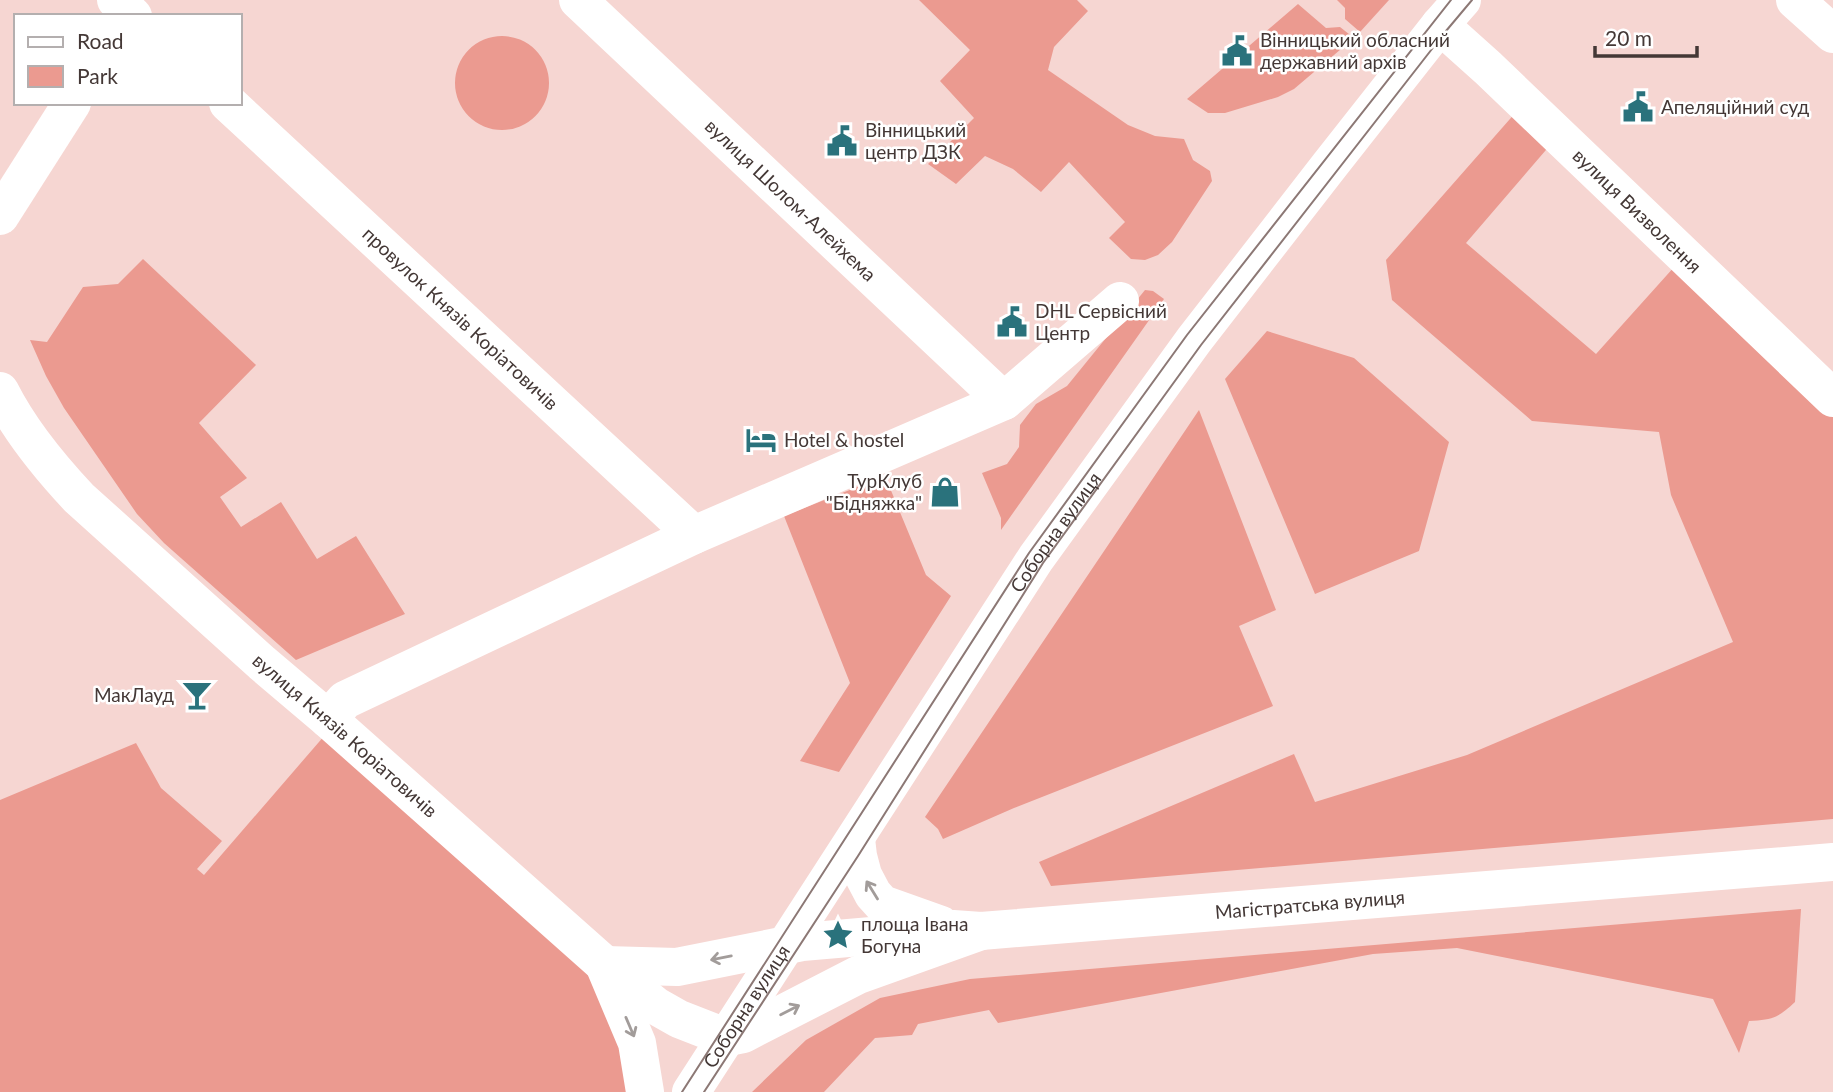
<svg xmlns="http://www.w3.org/2000/svg" width="1833" height="1092" font-family="Lato,sans-serif">
  <style>
    .green { fill: #eb9a90 }
    .lines { fill: none; stroke-linecap: round; stroke-linejoin: round }
    .minor { stroke: #fff; stroke-width: 38 }
    .tram { stroke: #8c7875; stroke-width: 2 }
    .oneway { stroke: #a29c9a }
    .labels { text-anchor: middle; stroke-width: 5; stroke-linejoin: round; paint-order: stroke }
    .poi-label { font-size: 19px; fill: #443836; stroke: #fff; text-anchor: start }
    .street-label { font-size: 19px; fill: #443836; stroke: #fff }
  </style>
  <rect width="100%" height="100%" fill="#f6d6d2"/>
  <!-- green -->
  <path class="green" d="M919,0H1077L1088,11L1054,47L1048,70L1128,125L1155,136L1184,139L1193,160L1210,171L1212,181L1172,242L1158,255L1145,260L1131,259L1109,238L1125,222L1069,162L1041,192L1013,169L985,156L956,184L928,164L974,118L940,81L970,50Z
    M1337,0H1389L1360,32L1345,19V8Z
    M1298,4L1326,28L1340,27L1354,38L1294,89L1278,97L1225,113H1208L1187,99Z
    M455 83a47 47 0 1 1 94 0a47 47 0 1 1-94 0Z
    M1524,103L1558,136L1466,243L1596,354L1684,256L1833,396V819L1051,886L1039,862L1294,754L1315,802L1467,755L1733,642L1671,495L1659,432L1532,421L1392,300L1386,260Z
    M143,259L256,365L199,423L247,478L220,497L241,527L281,502L317,559L356,536L405,614L296,660L164,543L137,514L64,408L46,376L30,340L47,342L83,287L118,284Z
    M1145,290L1153,291L1164,299L1001,530V518L982,473L1007,464L1019,447L1020,425L1036,404L1067,386Z
    M1267,331L1354,358L1449,442L1419,551L1315,594L1225,379Z
    M1199,410L1276,610L1239,626L1273,706L1014,808L943,839L938,829L925,817Z
    M885,476L926,575L951,596L839,772L800,761L850,683L784,516Z
    M325,735L602,977L633,1092H0V800L136,743L161,788L222,841L197,869L204,875Z
    M1801,909L1795,1002C1778,1018 1772,1020 1749,1021L1739,1053L1713,999L1457,948L1373,954L998,1023L989,1010L918,1024L912,1035L875,1038L824,1092H752L806,1040L880,998L970,979Z"/>
  <g class="lines">
    <!-- minor -->
    <g class="minor">
      <path d="M116,0L133,16"/>
      <path id="s1" d="M578,0L1004,401"/>
      <path d="M1795,0L1833,34"/>
      <path id="s2" d="M1440,25L1488,68L1833,398"/>
      <path id="s3" d="M228,103L694,535"/>
      <path d="M0,216L72,103"/>
      <path id="s4" d="M0,391C20,431 49,466 79,498L262,663L328,719L605,965L656,1006L679,1019L720,1035L728,1037L743,1034L858,975L981,931"/>
      <path d="M328,719L345,700L694,535L1004,401L1120,301"/>
      <path d="M856,839L858,856L863,875L873,894L882,904L941,925"/>
      <path id="s5" d="M605,965L677,967L802,942L953,929L981,931L1833,862"/>
      <path d="M605,967L637,1043L645,1092"/>
      <path id="s6" d="M691,1092L1036,558L1194,340L1329,166L1440,25L1462,0"/>
    </g>
    <!-- tram -->
    <path class="tram" d="M682,1092L1029,553L1187,335L1451,0
      M704,1092L858,856L1043,563L1201,345L1446,31L1472,0"/>
  </g>
  <!-- one-way arrows -->
  <defs><path id="oneway-shaft" d="M-6 0H5M1.5-3L5.5 0L1.5 3" fill="none" stroke-width="1.6" stroke-linecap="round" stroke-linejoin="round" transform="scale(1.75)"/></defs>
  <g class="oneway">
    <use href="#oneway-shaft" transform="translate(872 890) rotate(-122)"/>
    <use href="#oneway-shaft" transform="translate(721 958) rotate(169)"/>
    <use href="#oneway-shaft" transform="translate(790 1010) rotate(-27)"/>
    <use href="#oneway-shaft" transform="translate(630 1027) rotate(67)"/>
  </g>
  <!-- icons -->
  <defs>
    <g id="civic-bare" transform="scale(2.415)"><path d="M-.6-6.5H3V-4.5H.6V-3L4-1V1h2V6H-6V1h2V-1L-.6-3ZM-1.2 2.5V6h2.4V2.5Z" fill="#2a727c" stroke="#fff" stroke-width="2.5" paint-order="stroke"/></g>
    <g id="hotel-bare" transform="scale(2.415)"><path d="M-6-4.5h1.5V1H6V5H4.5V3h-9V5H-6ZM-4 0a1.8 1.8 0 1 1 3.6 0ZM.5 0V-2.5h3Q6-2.5 6 0Z" fill="#2a727c" stroke="#fff" stroke-width="2.5" paint-order="stroke"/></g>
    <g id="shop-bare" transform="scale(2.415)"><path d="M-5-2.5h2.3a2.7 3.5 0 0 1 5.4 0H5L5.5 6h-11ZM-1.5-2.5h3a1.5 2.3 0 0 0-3 0Z" fill="#2a727c" stroke="#fff" stroke-width="2.5" paint-order="stroke"/></g>
    <g id="bar-bare" transform="scale(2.415)"><path d="M-6-5H6L.8 .8V4.5H3.5V6h-7V4.5H-.8V.8Z" fill="#2a727c" stroke="#fff" stroke-width="2.5" paint-order="stroke"/></g>
    <g id="sight-bare" transform="scale(2.415)"><path d="M0-6L1.8-2.2L6-1.7L2.9 1.2L3.7 5.4L0 3.3L-3.7 5.4L-2.9 1.2L-6-1.7L-1.8-2.2Z" fill="#2a727c" stroke="#fff" stroke-width="2.5" paint-order="stroke"/></g>
  </defs>
  <g fill-rule="evenodd">
    <use href="#civic-bare" x="1237" y="51"/>
    <use href="#civic-bare" x="1638" y="107"/>
    <use href="#civic-bare" x="842" y="141"/>
    <use href="#civic-bare" x="1012" y="322"/>
    <use href="#hotel-bare" x="761" y="440"/>
    <use href="#shop-bare" x="945" y="492"/>
    <use href="#bar-bare" x="197" y="695"/>
    <use href="#sight-bare" x="838" y="935"/>
  </g>
  <g class="labels">
    <!-- poi labels -->
    <g class="poi-label">
      <text x="1260" y="47">Вінницький обласний<tspan x="1260" dy="22">державний архів</tspan></text>
      <text x="1661" y="114">Апеляційний суд</text>
      <text x="865" y="137">Вінницький<tspan x="865" dy="22">центр ДЗК</tspan></text>
      <text x="1035" y="318">DHL Сервісний<tspan x="1035" dy="22">Центр</tspan></text>
      <text x="784" y="447">Hotel &amp; hostel</text>
      <text x="922" y="488" text-anchor="end">ТурКлуб<tspan x="922" dy="22">"Бідняжка"</tspan></text>
      <text x="174" y="702" text-anchor="end">МакЛауд</text>
      <text x="861" y="931">площа Івана<tspan x="861" dy="22">Богуна</tspan></text>
    </g>
    <!-- street labels -->
    <g class="street-label">
      <text dy="7" stroke="none"><textPath href="#s1" startOffset="292">вулиця Шолом-Алейхема</textPath></text>
      <text dy="7" stroke="none"><textPath href="#s2" startOffset="271">вулиця Визволення</textPath></text>
      <text dy="7" stroke="none"><textPath href="#s3" startOffset="317">провулок Князів Коріатовичів</textPath></text>
      <text dy="7" stroke="none"><textPath href="#s6" startOffset="668">Соборна вулиця</textPath></text>
      <text dy="7" stroke="none"><textPath href="#s4" startOffset="490">вулиця Князів Коріатовичів</textPath></text>
      <text dy="7" stroke="none"><textPath href="#s5" startOffset="709">Магістратська вулиця</textPath></text>
      <text dy="7" stroke="none"><textPath href="#s6" startOffset="102">Соборна вулиця</textPath></text>
    </g>
  </g>
  <!-- legend -->
  <rect x="14" y="14" width="228" height="91" fill="#ffffff" stroke="#b4afaf" stroke-width="2"/>
  <rect x="28" y="37" width="35" height="10" fill="#ffffff" stroke="#b4afaf" stroke-width="2"/>
  <text x="77" y="49" font-size="21" fill="#443836">Road</text>
  <rect x="28" y="66" width="35" height="21" fill="#eb9a90" stroke="#b4afaf" stroke-width="2"/>
  <text x="77" y="84" font-size="21" fill="#443836">Park</text>
  <!-- scale -->
  <path d="M1595 46v10h102v-10" fill="none" stroke="#443836" stroke-width="3.5"/>
  <text x="1605" y="46" font-size="21" fill="#443836" stroke="#ffffff" stroke-width="5" paint-order="stroke">20 m</text>
</svg>
